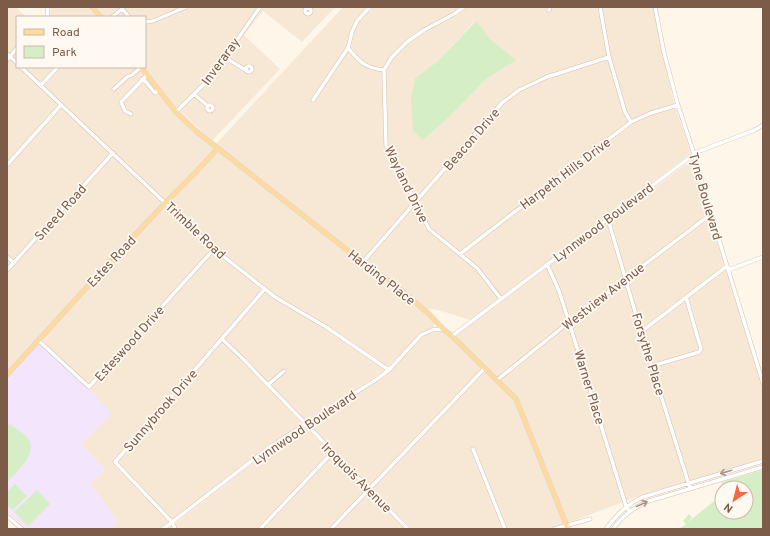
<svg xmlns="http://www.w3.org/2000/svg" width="770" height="536" font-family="Overpass,sans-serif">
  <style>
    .residential { fill: #f7e8d6; fill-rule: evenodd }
    .education { fill: #f3e5fb }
    .green { fill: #d6eec5; fill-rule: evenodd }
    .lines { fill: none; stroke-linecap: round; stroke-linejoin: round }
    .minor-casing { stroke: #d5bfaf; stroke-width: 4.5 }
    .major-casing { stroke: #ddd4d0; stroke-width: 5.5 }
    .minor { stroke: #fff; stroke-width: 3.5 }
    .major { stroke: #ffda9f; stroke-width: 4.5 }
    .oneway { stroke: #aa9489 }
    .labels { text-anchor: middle; stroke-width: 3.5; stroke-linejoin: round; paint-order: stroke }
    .street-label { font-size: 13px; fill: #7c5b49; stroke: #fff9f1 }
  </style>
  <rect width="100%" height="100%" fill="#fef6e9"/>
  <!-- residential -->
  <path class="residential" d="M7,7H16L26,17H17V67H139L175,111L214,148V151L7,372Z
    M51,7H88L98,17H49Z
    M94,7H335L302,42L263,11L244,35L280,69L212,141L175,106L145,67V17H103Z
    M343,7H653L674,103L691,153L470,320L448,313L433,309H426L216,144ZM475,21L490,39L515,60L485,80L450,116L423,139L413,131L415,78L438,61Z
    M218,151L395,288L434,320V327L432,329L422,332L384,371L271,443L160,529H111L118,522L90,483L105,470L81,444L111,413L90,390L91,388L43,341L42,338L152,219L199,172Z
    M692,160L763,390V459L639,496L568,523L519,400L455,336Z
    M433,331L442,332L448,334L514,398L566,529H412L310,426V424L386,375L417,342L426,335Z
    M306,428L407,529H168L271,449Z"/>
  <!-- education -->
  <path class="education" d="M40,344L52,354L90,390L112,413L81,444L105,470L90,483L118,522L111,529H26L7,512V379L37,345Z"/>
  <!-- green -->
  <path class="green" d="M476,21L490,39L516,60L485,80L450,116L423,140L413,131L411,99L415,78L438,61Z
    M10,424C16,429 26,434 29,440C37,453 16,474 7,482V427Z
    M763,470V529H679L686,524L683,521L689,514L692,517L688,522L718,498L722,482ZM722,488H746V512H722Z
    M15,484L27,496L13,510L7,505V492Z
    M37,490L50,504L28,526L14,512Z"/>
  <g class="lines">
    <!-- minor casing -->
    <g class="minor-casing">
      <path id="minor" d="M121,7L129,17
        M464,7L454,14L424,30L407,42L392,57L384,70L386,145L429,229L477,268L501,299
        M600,7L609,57L625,112L631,122
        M655,7L664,53L678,105L693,151L711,214L763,383
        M305 11a3 3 0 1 1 6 0a3 3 0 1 1-6 0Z
        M549,10L550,7
        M47,17L48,7
        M112,17L122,9
        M145,22L153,21L186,7
        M348,48C360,62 365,68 384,70
        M7,54L17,63
        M224,57L247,71
        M7,60L17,48
        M246 69a3 3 0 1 1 6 0a3 3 0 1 1-6 0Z
        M21,67L214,249L275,297L326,327L389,370
        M142,79L146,82L155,93L159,90
        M41,85L58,67
        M114,89L127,77L132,75L141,67
        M195,95L208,106
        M313,100L348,48L352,32L357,21L370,7
        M207 108a3 3 0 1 1 6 0a3 3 0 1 1-6 0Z
        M176,112L211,77L260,7
        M131,114L125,111L121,102L147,75
        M7,165L61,105
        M608,219L641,332L690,488
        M460,254L631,122L651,113L678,105
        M7,257L14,263
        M363,262L502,103L519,90L547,77L609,57
        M547,264L559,291L569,322L626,506L629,511
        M7,270L113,153
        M728,270L763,257
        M641,332L727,266
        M452,336L697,152L755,130L763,125
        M222,339L241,357L408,529
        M38,340L89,387L214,249
        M652,366L699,352L701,349L686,297
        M497,380L569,322L711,214
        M268,385L284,371
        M473,449L505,529
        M7,516L22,529
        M163,529L271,446L377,379L389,370L421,335L432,330L443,329
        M175,529L172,522L115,462L264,290
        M260,529L333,452
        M331,529L485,368
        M554,529L590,519
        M606,529C616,515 627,504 643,497L763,461
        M613,529C623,515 634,507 649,501L763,467"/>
    </g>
    <!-- major casing -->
    <g class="major-casing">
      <path id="major" d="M92,7L101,17
        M141,67L176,112L196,131L361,261L400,289L430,315L443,329L452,336L516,399L568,529
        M7,375C54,323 102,270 150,219C172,195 196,173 217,149"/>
    </g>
    <!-- minor -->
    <use href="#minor" class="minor"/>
    <!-- major -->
    <use href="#major" class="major"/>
  </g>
  <!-- one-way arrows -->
  <defs><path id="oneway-shaft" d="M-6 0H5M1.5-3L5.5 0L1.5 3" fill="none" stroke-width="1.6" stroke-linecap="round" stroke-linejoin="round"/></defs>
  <g class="oneway">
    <use href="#oneway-shaft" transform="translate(726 472) rotate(164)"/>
    <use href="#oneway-shaft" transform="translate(642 504) rotate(-24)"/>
  </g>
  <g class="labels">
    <!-- street labels -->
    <g class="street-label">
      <text transform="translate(220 61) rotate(-54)" y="5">Inveraray</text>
      <text transform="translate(471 139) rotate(-49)" y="5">Beacon Drive</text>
      <text transform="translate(565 173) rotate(-37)" y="5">Harpeth Hills Drive</text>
      <text transform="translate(407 184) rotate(64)" y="5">Wayland Drive</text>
      <text transform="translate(706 196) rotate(74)" y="5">Tyne Boulevard</text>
      <text transform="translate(60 212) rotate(-48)" y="5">Sneed Road</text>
      <text transform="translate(603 222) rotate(-37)" y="5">Lynnwood Boulevard</text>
      <text transform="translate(196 230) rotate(43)" y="5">Trimble Road</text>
      <text transform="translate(111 261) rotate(-47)" y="5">Estes Road</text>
      <text transform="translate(382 277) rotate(38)" y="5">Harding Place</text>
      <text transform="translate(603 296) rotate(-38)" y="5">Westview Avenue</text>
      <text transform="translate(129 343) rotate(-48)" y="5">Esteswood Drive</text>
      <text transform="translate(649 354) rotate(73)" y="5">Forsythe Place</text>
      <text transform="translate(590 387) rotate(73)" y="5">Warner Place</text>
      <text transform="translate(160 410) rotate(-49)" y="5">Sunnybrook Drive</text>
      <text transform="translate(304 427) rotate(-34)" y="5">Lynnwood Boulevard</text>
      <text transform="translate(357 477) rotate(45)" y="5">Iroquois Avenue</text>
    </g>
  </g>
  <!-- border -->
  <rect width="770" height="536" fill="none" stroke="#7c5b49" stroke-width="16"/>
  <!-- legend -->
  <rect x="16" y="16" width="130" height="52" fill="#fff9f1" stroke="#cbbaae"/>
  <rect x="24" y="29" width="20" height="6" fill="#ffda9f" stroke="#cbbaae"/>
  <text x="52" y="36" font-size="12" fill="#7c5b49">Road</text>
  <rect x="24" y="46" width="20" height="12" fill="#d6eec5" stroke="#cbbaae"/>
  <text x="52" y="56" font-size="12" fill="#7c5b49">Park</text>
  <!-- north arrow -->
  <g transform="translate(734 500) rotate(216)"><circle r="19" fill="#fff9f1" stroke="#cbbaae"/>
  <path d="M0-3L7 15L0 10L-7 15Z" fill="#f26944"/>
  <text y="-6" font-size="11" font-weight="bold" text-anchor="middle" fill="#7c5b49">N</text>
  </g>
</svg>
